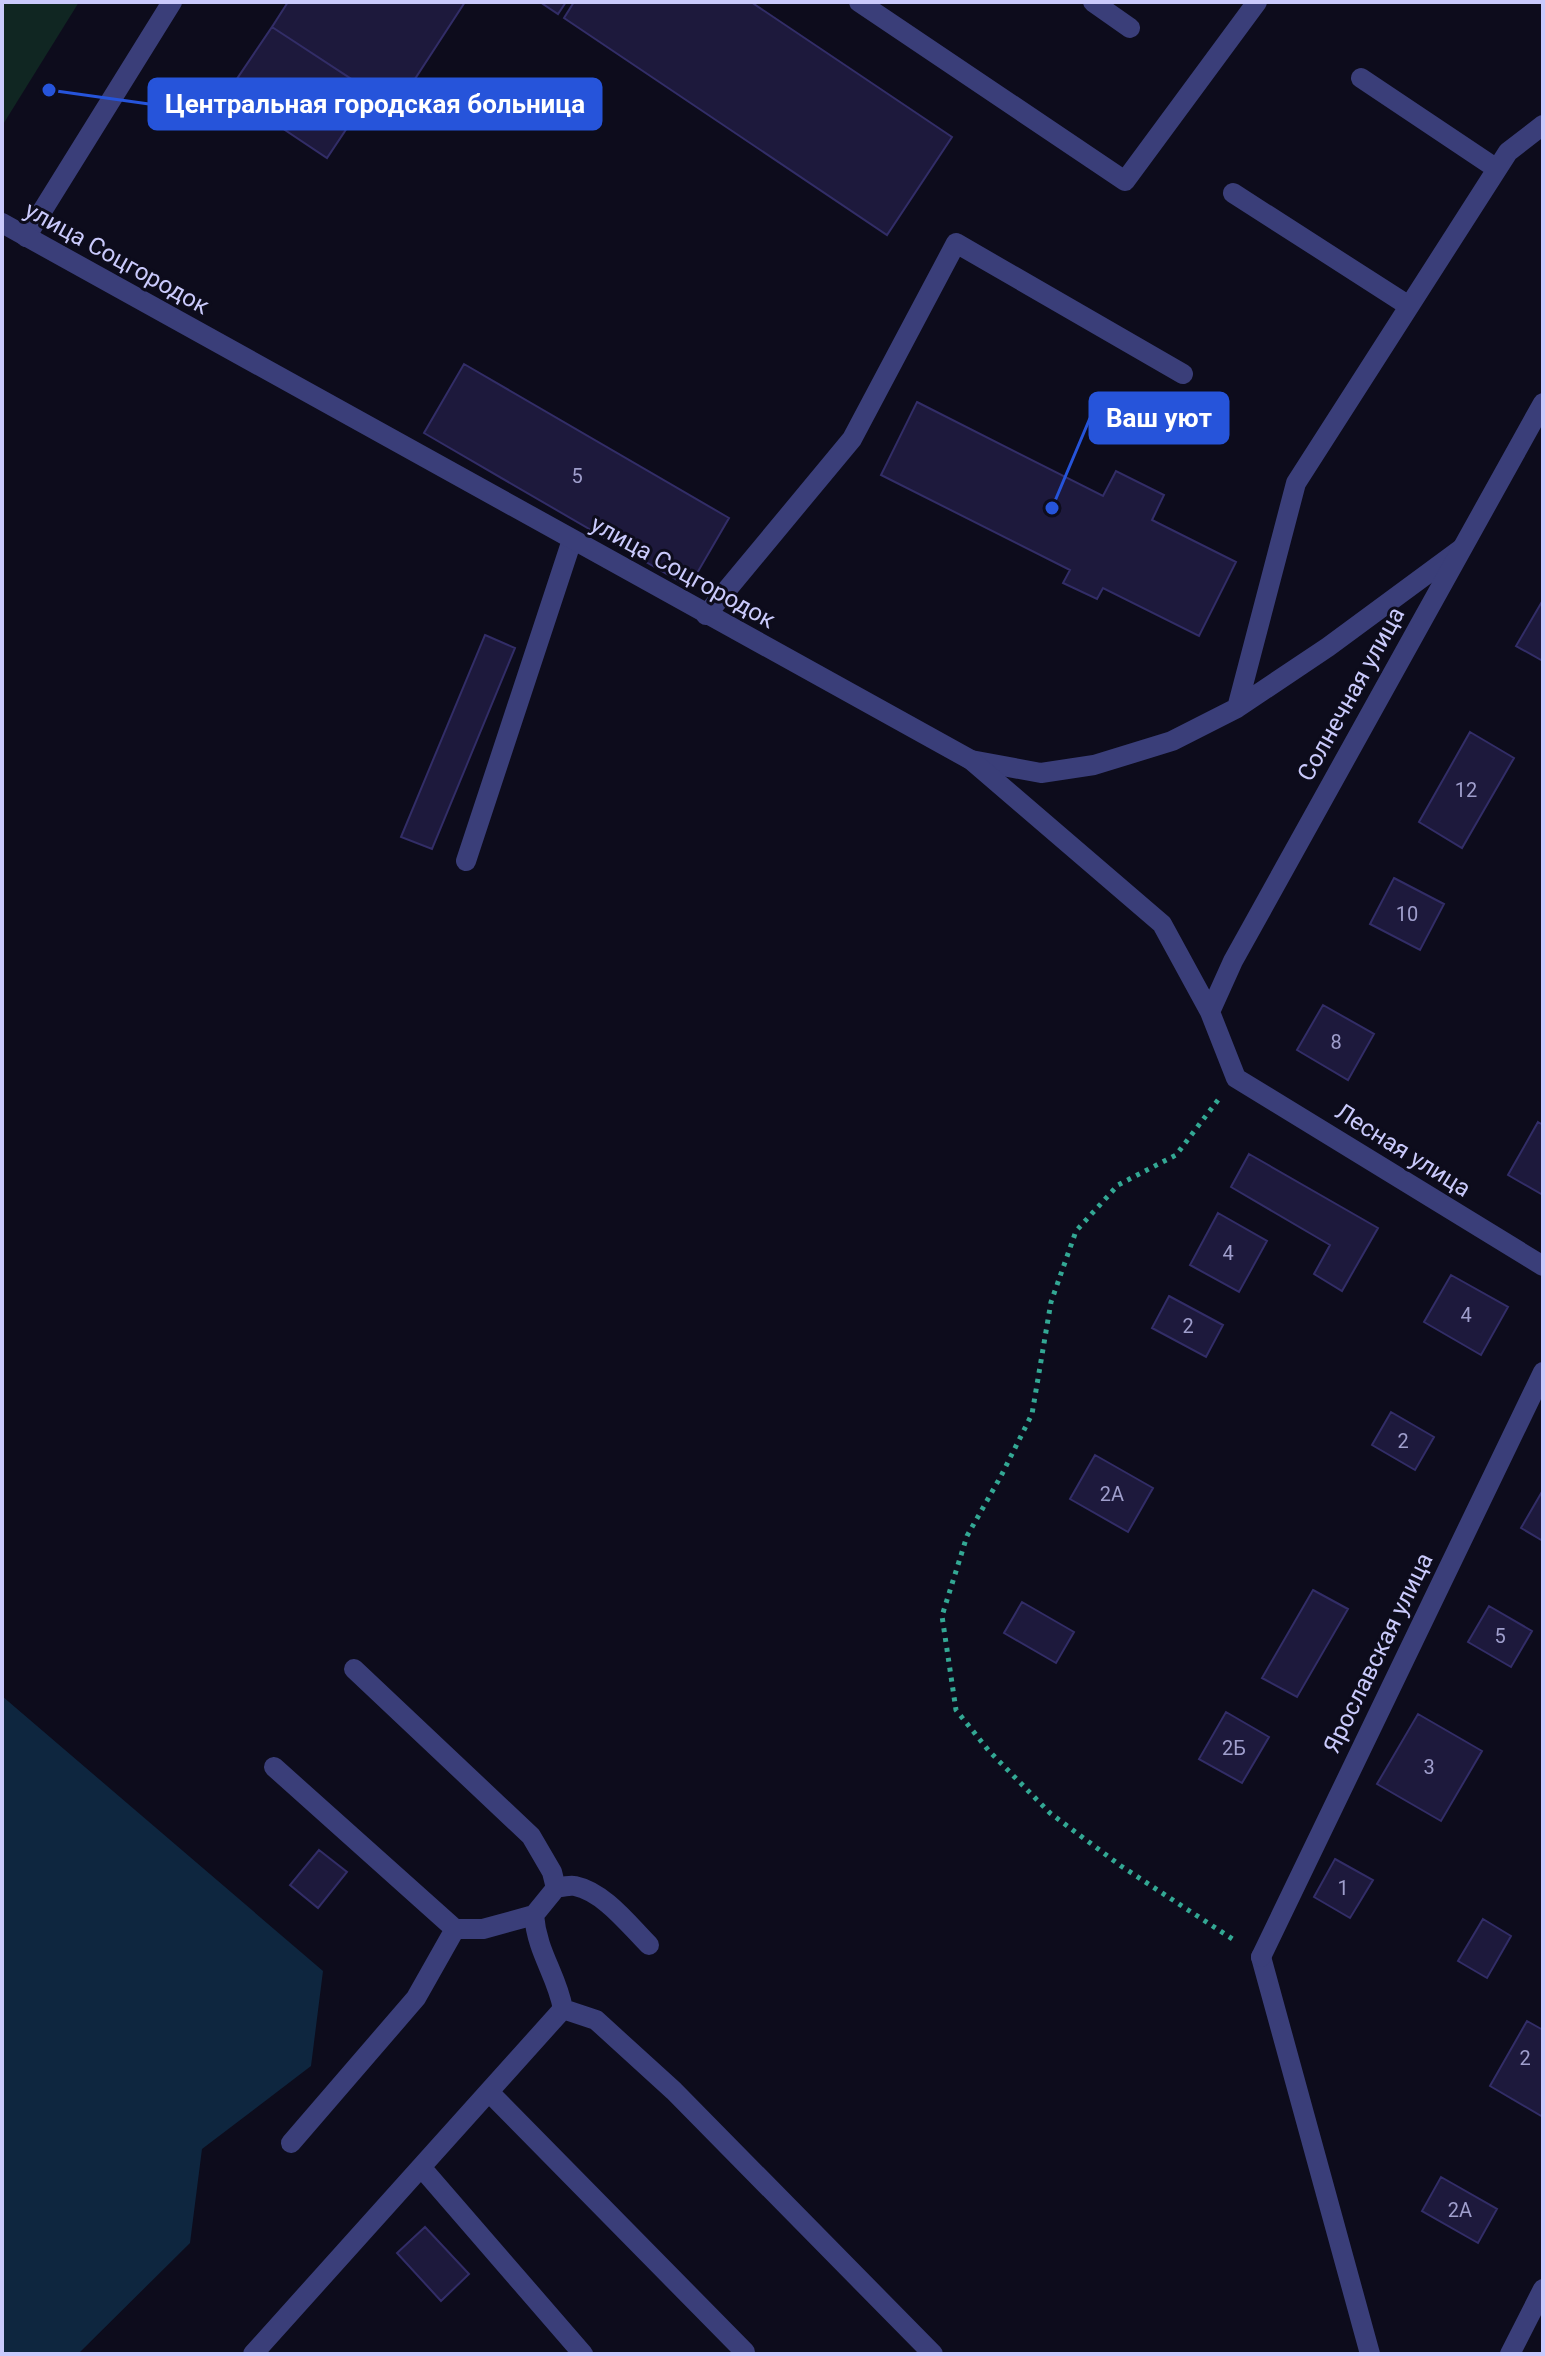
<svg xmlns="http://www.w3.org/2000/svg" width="1545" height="2356" font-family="Roboto,sans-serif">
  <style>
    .green { fill: #102622 }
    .water { fill: #0e263f }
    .building { fill: #1d193c; stroke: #322d67; stroke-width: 2 }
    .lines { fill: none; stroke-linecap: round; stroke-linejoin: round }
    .path { stroke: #33a894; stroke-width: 5; stroke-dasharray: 4 6; stroke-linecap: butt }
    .service { stroke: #3a3e79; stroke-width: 20 }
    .minor { stroke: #3a3e79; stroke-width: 20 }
    .labels { text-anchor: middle; stroke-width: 6; stroke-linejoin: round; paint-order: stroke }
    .number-label { font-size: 20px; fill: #9f9ecc }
    .street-label { font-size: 24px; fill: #cacafc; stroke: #0d0c1c }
    .leader { fill: none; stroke: #2654da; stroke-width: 3 }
    .callout-dot { fill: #2654da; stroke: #0d0c1c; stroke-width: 3 }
    .callout { fill: #2654da; stroke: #2654da; stroke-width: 3 }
    .callout-label { font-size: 26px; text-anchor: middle; font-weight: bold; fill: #fff }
  </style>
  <rect width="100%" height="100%" fill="#0d0c1c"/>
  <!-- green -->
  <path class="green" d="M2,2H79L2,126Z"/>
  <!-- water -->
  <path class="water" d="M2,1696L323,1971L311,2066L202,2149L190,2243L78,2354H2Z"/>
  <!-- building -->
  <path class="building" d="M288,2H465L396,108L272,27Z
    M540,2H566L558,14Z
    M574,2H751L952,137L887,235L564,18Z
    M272,27L371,92L327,158L228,92Z
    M464,364L729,518L689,587L424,433Z
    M917,402L1103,496L1116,471L1164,495L1152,520L1236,562L1199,636L1103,588L1097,599L1063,583L1070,570L881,475Z
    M1543,600V661L1516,646Z
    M485,635L515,648L432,849L401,837Z
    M1470,732L1514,758L1462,848L1419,822Z
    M1394,878L1444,904L1420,950L1370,924Z
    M1323,1005L1374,1034L1348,1080L1297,1050Z
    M1538,1122L1543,1125V1195L1508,1175Z
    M1249,1154L1378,1228L1342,1291L1314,1274L1330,1245L1231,1187Z
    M1218,1213L1267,1241L1239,1292L1190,1265Z
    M1451,1275L1508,1307L1481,1355L1424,1322Z
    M1169,1296L1223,1325L1206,1357L1152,1328Z
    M1391,1412L1434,1437L1415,1470L1372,1445Z
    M1095,1455L1153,1488L1128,1532L1070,1499Z
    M1543,1490V1541L1521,1528Z
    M1313,1590L1348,1609L1297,1697L1262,1678Z
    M1022,1602L1074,1632L1056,1663L1004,1633Z
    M1489,1606L1532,1631L1511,1667L1468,1642Z
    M1226,1712L1269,1737L1242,1783L1199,1759Z
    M1418,1714L1482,1751L1441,1821L1377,1784Z
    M319,1850L347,1872L318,1908L290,1885Z
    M1335,1859L1373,1880L1350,1918L1314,1897Z
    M1483,1919L1511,1936L1487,1978L1458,1961Z
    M1527,2021L1543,2030V2117L1490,2086Z
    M1441,2177L1497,2209L1478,2243L1422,2211Z
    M425,2227L469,2274L441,2301L397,2253Z"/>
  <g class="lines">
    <!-- path -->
    <path class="path" d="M1218,1100L1176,1155L1118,1185L1076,1231L1051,1302L1032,1414L1001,1476L967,1536L942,1616L956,1710L989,1751L1050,1813L1121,1866L1237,1942"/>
    <!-- service -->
    <path class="service" d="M859,2L1125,181L1257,2
      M1093,2L1130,28
      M1361,78L1497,169
      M1233,193L1409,306
      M26,237L172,2
      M706,615L852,439L956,243L1183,374
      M1237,708L1296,483L1508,152L1543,125
      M971,760L1041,773L1094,765L1172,741L1237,708L1328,647L1461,549
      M466,861L572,540
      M354,1669L531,1836L552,1872L556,1888
      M274,1767L455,1929H483L534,1915
      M1261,1957L1370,2354
      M563,2009L596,2020L674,2091L933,2354
      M489,2092L745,2352
      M291,2143L416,1998L455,1929
      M421,2167L583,2354
      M253,2354L563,2009C557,1975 537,1953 534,1915L556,1888C561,1887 569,1885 575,1886C604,1892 629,1925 649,1945"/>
    <!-- minor -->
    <path class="minor" d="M2,223L971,760L1162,924L1210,1012L1236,1078L1543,1266
      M1210,1012L1233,961L1543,403
      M1261,1957L1543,1372
      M1510,2354L1543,2289"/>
  </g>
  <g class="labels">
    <!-- number labels -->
    <g class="number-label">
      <text x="577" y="483">5</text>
      <text x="1466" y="797">12</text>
      <text x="1407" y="921">10</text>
      <text x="1336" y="1049">8</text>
      <text x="1228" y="1260">4</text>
      <text x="1466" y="1322">4</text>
      <text x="1188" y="1333">2</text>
      <text x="1403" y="1448">2</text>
      <text x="1112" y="1501">2А</text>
      <text x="1500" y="1643">5</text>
      <text x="1234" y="1755">2Б</text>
      <text x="1429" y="1774">3</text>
      <text x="1343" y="1895">1</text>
      <text x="1525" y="2065">2</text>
      <text x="1460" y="2217">2А</text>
    </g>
    <!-- street labels -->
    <g class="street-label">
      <text transform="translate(117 258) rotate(29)" y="8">улица Соцгородок</text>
      <text transform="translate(683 572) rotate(29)" y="8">улица Соцгородок</text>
      <text transform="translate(1351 694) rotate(-61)" y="8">Солнечная улица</text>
      <text transform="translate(1403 1150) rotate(32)" y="8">Лесная улица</text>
      <text transform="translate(1378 1653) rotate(-64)" y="8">Ярославская улица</text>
    </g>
  </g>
  <!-- callouts -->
  <path class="leader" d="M49 90L149 104M1052 508L1090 418"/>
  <g class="callout-dot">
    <circle cx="49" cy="90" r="8"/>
    <circle cx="1052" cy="508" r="8"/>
  </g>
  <g class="callout">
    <rect x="149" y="79" width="452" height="50" rx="8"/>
    <rect x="1090" y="393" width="138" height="50" rx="8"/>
  </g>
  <g class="callout-label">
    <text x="375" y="113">Центральная городская больница</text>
    <text x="1159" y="427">Ваш уют</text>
  </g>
  <!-- border -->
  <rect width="1545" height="2356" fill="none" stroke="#cacafc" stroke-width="8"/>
</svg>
